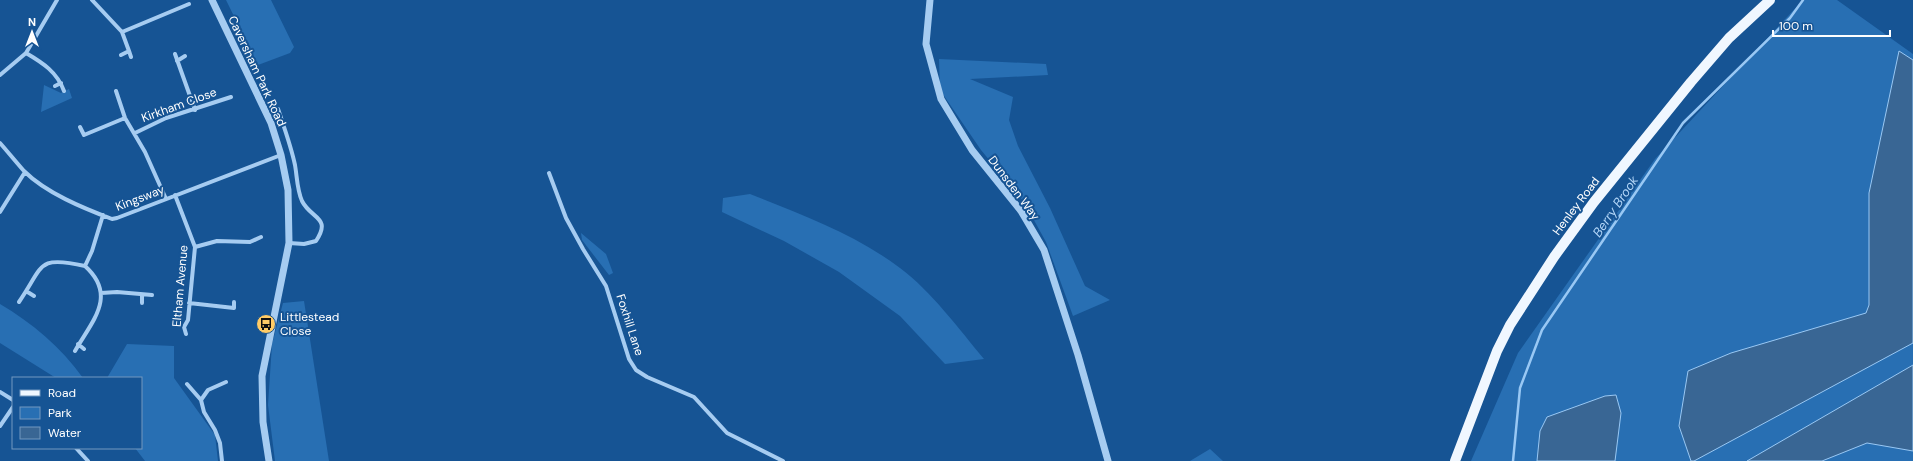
<svg xmlns="http://www.w3.org/2000/svg" width="1913" height="461" font-family="'DM Sans',sans-serif">
  <style>
    .green { fill: #286fb3 }
    .water { fill: #396694; stroke: #99c8f4 }
    .lines { fill: none; stroke-linecap: round; stroke-linejoin: round }
    .stream { stroke: #99c8f4; stroke-width: 2.5 }
    .minor { stroke: #a6ccf1; stroke-width: 4 }
    .tertiary { stroke: #a6ccf1; stroke-width: 7 }
    .primary { stroke: #f0f7ff; stroke-width: 10 }
    .labels { text-anchor: middle; stroke-width: 4; stroke-linejoin: round; paint-order: stroke }
    .street-label { font-size: 12px; fill: #fff; stroke: #165494 }
    .poi-label { font-size: 12px; fill: #fff; stroke: #165494; text-anchor: start }
    .water-label { font-size: 13px; font-style: italic; fill: #b3d6f8; stroke: #165494 }
  </style>
  <rect width="100%" height="100%" fill="#165494"/>
  <!-- green -->
  <path class="green" d="M226,0H271L294,47L290,53L258,65Z
    M1803,0H1837L1913,54V461H1471L1518,353L1655,159Z
    M939,59L1046,64L1048,75L970,79L1013,97L1009,120L1018,146L1050,208L1085,286L1110,300L1073,316L1046,242L1024,202L981,150L940,90Z
    M44,85L61,93L69,89L72,98L41,112Z
    M750,194C802,215 855,234 900,268C931,291 959,329 984,359L945,364L900,316L839,272L784,241L722,212L723,198Z
    M581,233L606,254L613,273L609,275L582,240Z
    M304,301L329,461H275L268,405L272,344L283,303Z
    M0,304C32,323 61,347 83,378H56L0,343Z
    M127,344L174,346V378L215,435L218,461H145L135,448H141V378H107Z
    M1210,449L1223,461H1190Z"/>
  <!-- water -->
  <path class="water" d="M1899,51L1913,60V343L1694,461H1691L1679,426L1688,371L1731,353L1866,313L1869,305V193Z
    M1913,365V451L1867,443L1822,461H1747Z
    M1616,395L1621,413L1615,461H1537L1540,431L1547,417L1605,396Z"/>
  <g class="lines">
    <!-- stream -->
    <path class="stream" d="M1513,461L1520,388L1542,330L1683,123L1790,18L1803,0"/>
    <!-- minor -->
    <path class="minor" d="M92,0L122,32L189,4
      M129,51L131,57
      M26,53C43,63 57,72 64,91
      M175,54L195,110
      M121,55L129,51L122,32
      M177,61L185,56
      M0,75L26,53L57,0
      M55,86L61,83
      M116,91L125,118L145,152L166,199
      M278,109C284,127 291,146 295,165C297,176 297,190 302,201C311,219 332,217 316,241L304,244L289,243
      M80,127L84,135L125,118
      M135,133L166,118L231,97
      M0,143C8,152 16,162 24,171C46,193 83,208 112,219L117,218L281,155
      M549,173L566,218L583,249L606,286L629,359L636,370L647,377L694,397L727,433L783,461
      M175,195L195,247L188,320L184,327L186,334
      M0,212L25,172
      M195,247L217,241L250,242L261,237
      M26,291L34,296
      M101,293L117,292L152,295
      M19,302C44,266 36,255 85,266
      M142,303V295
      M189,303L234,308V302
      M78,344L84,349
      M75,351C92,321 118,296 85,266L92,251L103,215
      M187,384L201,400L204,412L215,430L220,443L222,461
      M0,392L13,400
      M201,400L208,390L226,382
      M0,426L13,407
      M76,448L88,461"/>
    <!-- tertiary -->
    <path class="tertiary" d="M212,0L271,123L281,155L288,190L289,243L262,376L263,422L269,461
      M930,0L926,44L941,99L972,150L1021,211L1044,250L1078,355L1108,461"/>
    <!-- primary -->
    <path class="primary" d="M1455,461L1497,351L1510,325L1554,257L1594,202L1691,82L1729,38L1770,0"/>
  </g>
  <!-- icons -->
  <defs>
    <g id="bus-disc" transform="scale(1)"><circle r="9.5" fill="#ffcb66" stroke="#165494"/><path d="M-5-6H5V4H4V6H2V4H-2V6H-4V4H-5ZM-3.5-4V0h7V-4ZM-3.5 1.2v1.5H-2V1.2ZM2 1.2v1.5H3.5V1.2Z" fill="#111"/></g>
  </defs>
  <g fill-rule="evenodd">
    <use href="#bus-disc" x="266" y="324"/>
  </g>
  <g class="labels">
    <!-- street labels -->
    <g class="street-label">
      <text transform="translate(257 71) rotate(65)" y="4">Caversham Park Road</text>
      <text transform="translate(179 105) rotate(-20)" y="4">Kirkham Close</text>
      <text transform="translate(1014 188) rotate(53)" y="4">Dunsden Way</text>
      <text transform="translate(140 198) rotate(-21)" y="4">Kingsway</text>
      <text transform="translate(1576 206) rotate(-53)" y="4">Henley Road</text>
      <text transform="translate(180 286) rotate(-85)" y="4">Eltham Avenue</text>
      <text transform="translate(630 325) rotate(72)" y="4">Foxhill Lane</text>
    </g>
    <!-- poi labels -->
    <g class="poi-label">
      <text x="280" y="321">Littlestead<tspan x="280" dy="14">Close</tspan></text>
    </g>
    <!-- water labels -->
    <g class="water-label">
      <text transform="translate(1615 206) rotate(-56)" y="5">Berry Brook</text>
    </g>
  </g>
  <!-- legend -->
  <rect x="12" y="377" width="130" height="72" fill="#165494" stroke="#7398bf"/>
  <rect x="20" y="390" width="20" height="6" fill="#f0f7ff" stroke="#7398bf"/>
  <text x="48" y="397" font-size="12" fill="#ffffff">Road</text>
  <rect x="20" y="407" width="20" height="12" fill="#286fb3" stroke="#7398bf"/>
  <text x="48" y="417" font-size="12" fill="#ffffff">Park</text>
  <rect x="20" y="427" width="20" height="12" fill="#396694" stroke="#7398bf"/>
  <text x="48" y="437" font-size="12" fill="#ffffff">Water</text>
  <!-- north arrow -->
  <g transform="translate(32 32)" stroke="#165494" stroke-width="3" paint-order="stroke">
  <path d="M0-3L7 15L0 10L-7 15Z" fill="#ffffff"/>
  <text y="-6" font-size="11" font-weight="bold" text-anchor="middle" fill="#ffffff">N</text>
  </g>
  <!-- scale -->
  <path d="M1773 30v6h117v-6" fill="none" stroke="#ffffff" stroke-width="2"/>
  <text x="1779" y="30" font-size="12" fill="#ffffff" stroke="#165494" stroke-width="3" paint-order="stroke">100 m</text>
</svg>
